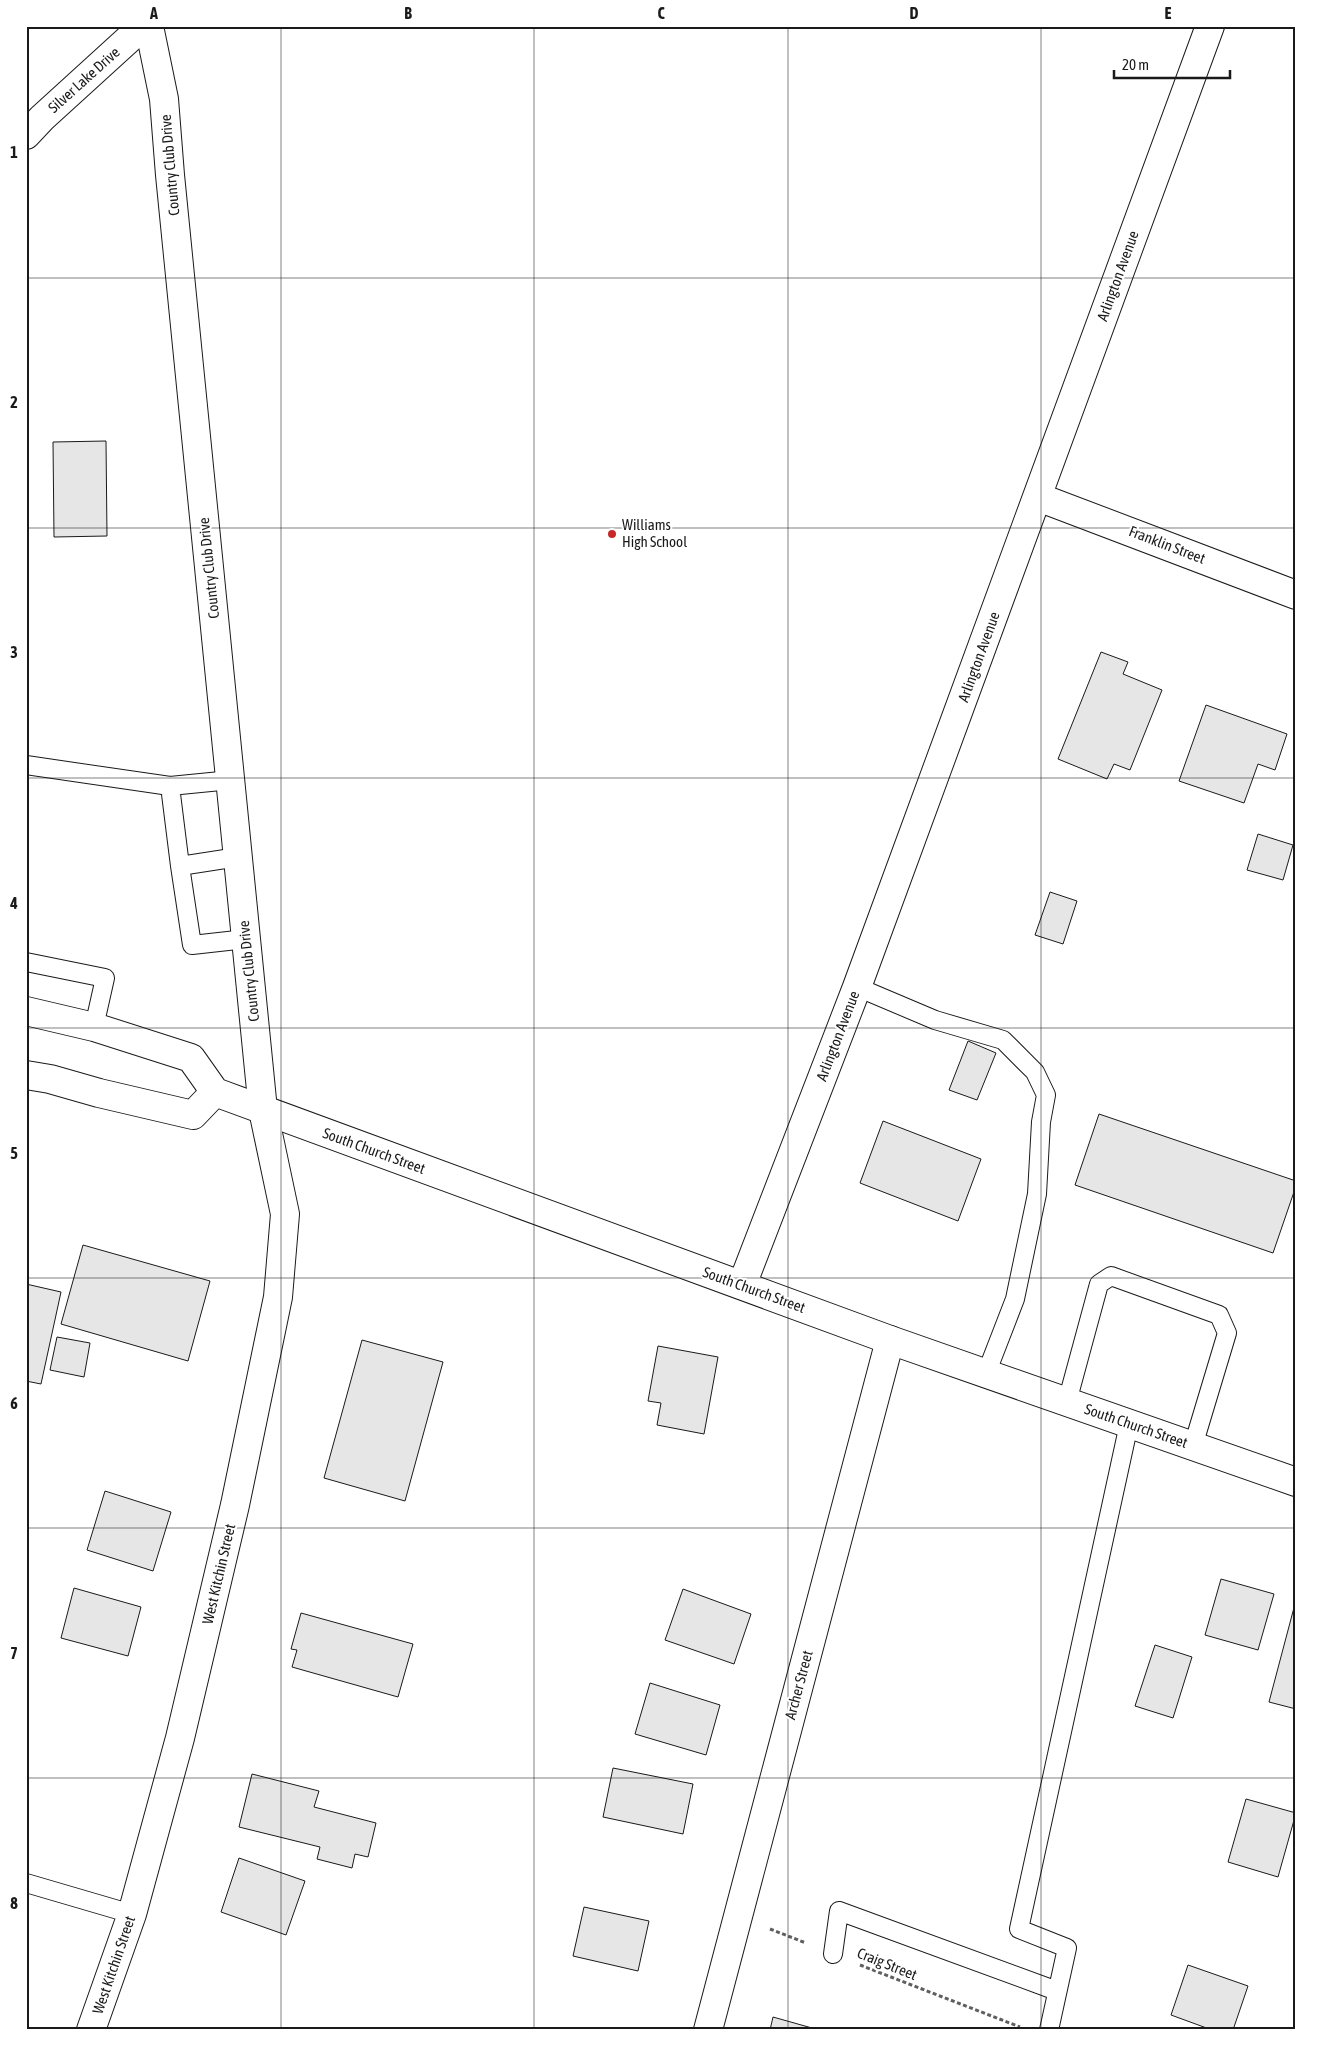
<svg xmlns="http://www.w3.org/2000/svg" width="1322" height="2056" font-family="'Asap Condensed',sans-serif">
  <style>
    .building { fill: #e6e6e6; stroke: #1a1a1a }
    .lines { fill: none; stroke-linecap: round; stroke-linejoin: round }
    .lane-casing { stroke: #1a1a1a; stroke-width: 20 }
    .street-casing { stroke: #1a1a1a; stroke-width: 30 }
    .secondary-casing { stroke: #1a1a1a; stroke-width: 30 }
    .primary-casing { stroke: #1a1a1a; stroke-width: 30 }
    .path { stroke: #5f5f5f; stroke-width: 3; stroke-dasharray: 4 2.5; stroke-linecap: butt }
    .lane { stroke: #fff; stroke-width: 18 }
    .street { stroke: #fff; stroke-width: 28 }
    .secondary { stroke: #fff; stroke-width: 28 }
    .primary { stroke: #fff; stroke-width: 28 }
    .grid { fill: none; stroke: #1a1a1a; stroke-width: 1; stroke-opacity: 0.55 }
    .poi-dot { fill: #c62828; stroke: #fff; stroke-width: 2 }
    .labels { text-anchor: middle; stroke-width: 4; stroke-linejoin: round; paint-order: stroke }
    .street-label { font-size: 15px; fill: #1a1a1a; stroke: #fff }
    .poi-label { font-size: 15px; fill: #1a1a1a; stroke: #fff; text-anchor: start }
    .neatline { fill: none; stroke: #1a1a1a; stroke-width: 2 }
    .grid-label { font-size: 16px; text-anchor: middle; font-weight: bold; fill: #1a1a1a }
  </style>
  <rect width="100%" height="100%" fill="#fff"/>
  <!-- building -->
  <path class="building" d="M106,441L107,536L54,537L53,442Z
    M1101,652L1128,662L1123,674L1162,690L1130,770L1114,764L1107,779L1058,759Z
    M1206,705L1287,734L1275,770L1258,764L1244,803L1179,781Z
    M1258,834L1293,845L1283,880L1247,870Z
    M1050,892L1077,901L1063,944L1035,935Z
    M968,1041L996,1053L977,1100L949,1090Z
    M1099,1114L1296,1181V1186L1273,1253L1075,1185Z
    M883,1121L981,1159L958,1221L860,1183Z
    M83,1245L210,1281L188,1361L61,1324Z
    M26,1284L61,1292L41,1384L26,1381Z
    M57,1337L90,1343L84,1377L50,1370Z
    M362,1340L443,1362L405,1501L324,1478Z
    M658,1346L718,1357L704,1434L657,1425L661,1403L648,1401Z
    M105,1491L171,1512L153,1571L87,1550Z
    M1221,1579L1274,1594L1258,1650L1205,1635Z
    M74,1588L141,1607L128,1656L61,1638Z
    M683,1589L751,1614L734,1664L665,1640Z
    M1296,1600V1709L1269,1702Z
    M301,1613L413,1644L398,1697L292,1667L297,1650L291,1649Z
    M1155,1645L1192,1657L1173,1718L1135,1706Z
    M650,1683L720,1705L706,1755L635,1734Z
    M613,1768L693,1784L683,1834L603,1817Z
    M252,1774L319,1791L314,1807L376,1823L368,1857L355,1854L352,1868L317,1859L320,1847L239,1827Z
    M1246,1799L1296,1813L1278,1877L1228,1862Z
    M239,1858L305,1881L286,1935L221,1912Z
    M584,1907L649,1921L638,1971L573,1956Z
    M1188,1965L1248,1986L1233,2030H1212L1171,2015Z
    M773,2017L819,2030H770Z"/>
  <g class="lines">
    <!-- lane casing -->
    <g class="lane-casing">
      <path id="lane" d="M26,765L170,786L180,866
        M170,786L231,780
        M238,857L180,866L192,945L246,939
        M26,962L105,978L94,1027
        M857,987L935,1020L1003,1040L1035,1072L1046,1095L1041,1122L1037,1194L1015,1299L986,1374
        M1067,1402L1099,1284L1111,1276L1219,1315L1227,1333L1193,1446
        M26,1883L132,1914
        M833,1954L839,1911L1057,1991
        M1049,2030L1067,1948L1019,1929L1129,1424"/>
    </g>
    <!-- street casing -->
    <g class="street-casing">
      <path id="street" d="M26,135L42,118L143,26
        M1038,497L1296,595
        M742,1285L857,987L1210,26
        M91,2030L132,1914L180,1738L235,1505L278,1297L285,1214L263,1110
        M708,2030L890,1340"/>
    </g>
    <!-- secondary casing -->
    <g class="secondary-casing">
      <path id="secondary" d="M149,26L164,99L170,175L263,1110"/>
    </g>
    <!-- primary casing -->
    <g class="primary-casing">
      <path id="primary" d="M26,1011L94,1027L191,1058L215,1092L890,1340L1296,1482
        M26,1075L50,1079L99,1093L193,1115L215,1092"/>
    </g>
    <!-- path -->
    <path class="path" d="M770,1929L806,1943
      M860,1965L1020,2027"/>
    <!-- lane -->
    <use href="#lane" class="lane"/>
    <!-- street -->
    <use href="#street" class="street"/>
    <!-- secondary -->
    <use href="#secondary" class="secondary"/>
    <!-- primary -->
    <use href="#primary" class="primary"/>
  </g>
  <!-- grid -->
  <path class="grid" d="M281,26V2030M534,26V2030M788,26V2030M1041,26V2030M26,278H1296M26,528H1296M26,778H1296M26,1028H1296M26,1278H1296M26,1528H1296M26,1778H1296"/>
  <!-- markers -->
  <circle class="poi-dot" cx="612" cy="534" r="5"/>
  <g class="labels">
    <!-- street labels -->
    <g class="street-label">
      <text transform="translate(84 80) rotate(-42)" y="5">Silver Lake Drive</text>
      <text transform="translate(170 165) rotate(-95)" y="5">Country Club Drive</text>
      <text transform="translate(1118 276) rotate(-70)" y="5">Arlington Avenue</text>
      <text transform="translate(1167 545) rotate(21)" y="5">Franklin Street</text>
      <text transform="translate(209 568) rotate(-96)" y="5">Country Club Drive</text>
      <text transform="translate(979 657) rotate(-70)" y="5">Arlington Avenue</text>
      <text transform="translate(249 971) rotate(-96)" y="5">Country Club Drive</text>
      <text transform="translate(838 1036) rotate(-69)" y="5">Arlington Avenue</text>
      <text transform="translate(374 1151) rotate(20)" y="5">South Church Street</text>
      <text transform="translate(754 1290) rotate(20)" y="5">South Church Street</text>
      <text transform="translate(1136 1426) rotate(19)" y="5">South Church Street</text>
      <text transform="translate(219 1574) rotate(-77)" y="5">West Kitchin Street</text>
      <text transform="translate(799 1685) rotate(-75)" y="5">Archer Street</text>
      <text transform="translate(887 1964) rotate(22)" y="5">Craig Street</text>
      <text transform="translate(114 1965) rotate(-71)" y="5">West Kitchin Street</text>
    </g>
    <!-- poi labels -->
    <g class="poi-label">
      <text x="622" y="530">Williams<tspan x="622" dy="17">High School</tspan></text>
    </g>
  </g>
  <!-- border -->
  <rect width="1322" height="2056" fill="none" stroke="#ffffff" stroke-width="55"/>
  <!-- scale -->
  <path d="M1114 70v8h116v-8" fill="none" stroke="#1a1a1a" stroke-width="2.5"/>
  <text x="1122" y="70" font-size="15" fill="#1a1a1a" stroke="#ffffff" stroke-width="4" paint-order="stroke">20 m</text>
  <rect x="28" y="28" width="1266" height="2000" class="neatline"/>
  <g class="grid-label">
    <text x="154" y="19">A</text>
    <text x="408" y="19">B</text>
    <text x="661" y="19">C</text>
    <text x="914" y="19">D</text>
    <text x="1168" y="19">E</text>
    <text x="14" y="158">1</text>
    <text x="14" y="408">2</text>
    <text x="14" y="658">3</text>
    <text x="14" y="909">4</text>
    <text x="14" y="1159">5</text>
    <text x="14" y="1409">6</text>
    <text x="14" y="1659">7</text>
    <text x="14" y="1909">8</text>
  </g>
</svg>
